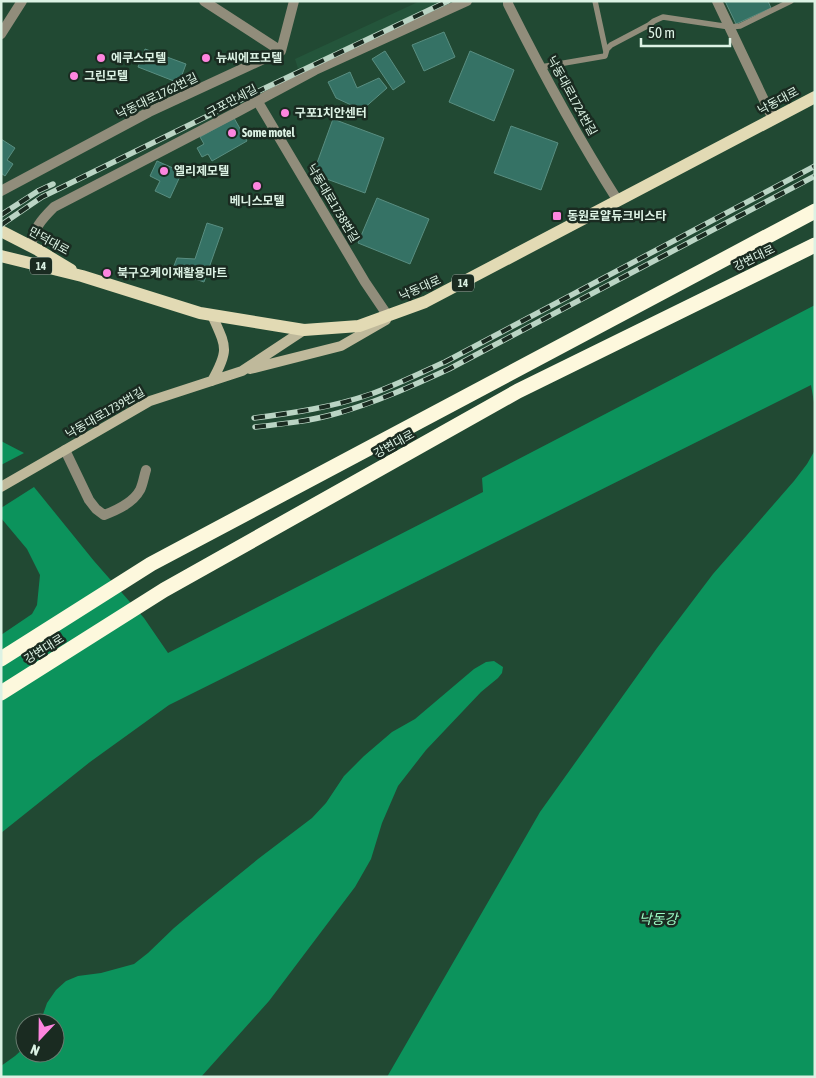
<svg xmlns="http://www.w3.org/2000/svg" width="816" height="1078" font-family="'Asap Condensed','Noto Sans KR',sans-serif">
  <style>
    .built { fill: #24553b }
    .water { fill: #0c935c }
    .building { fill: #357265; stroke: #598e81 }
    .lines { fill: none; stroke-linecap: round; stroke-linejoin: round }
    .lane { stroke: #918d7b; stroke-width: 5.5 }
    .street { stroke: #918d7b; stroke-width: 10 }
    .secondary { stroke: #bfb99b; stroke-width: 10 }
    .primary { stroke: #e2dab4; stroke-width: 12 }
    .highway { stroke: #fdf8dd; stroke-width: 15 }
    .rail-casing { stroke: #bad4c4; stroke-width: 5.5 }
    .rail { stroke: #1a2b21; stroke-width: 4; stroke-dasharray: 11; stroke-linecap: butt }
    .poi-dot { fill: #fe85df; stroke: #1a2b21; stroke-width: 2 }
    .labels { text-anchor: middle; stroke-width: 5; stroke-linejoin: round; paint-order: stroke }
    .shield { fill: #1a2b21; stroke: #a2b6aa; stroke-width: 1 }
    .shield-label { font-size: 11px; font-weight: bold; fill: #dcf2e4 }
    .poi-label { font-size: 12px; font-weight: bold; fill: #dcf2e4; stroke: #1a2b21; text-anchor: start }
    .street-label { font-size: 12px; fill: #dcf2e4; stroke: #1a2b21 }
    .water-label { font-size: 14px; font-style: italic; fill: #9dfdc6; stroke: #1a2b21 }
  </style>
  <rect width="100%" height="100%" fill="#214933"/>
  <!-- built -->
  <path class="built" d="M420,1H462L301,78L295,59Z"/>
  <!-- water -->
  <path class="water" d="M815,305V408L811,385L169,705L90,762L1,833V635L32,614L37,605L40,575L27,549L1,518V508L34,487L94,561L144,618L168,653L483,492L482,478Z
    M1,441L24,453L1,465Z
    M815,450V1077H387L540,812L657,648L713,574L794,481L807,464Z
    M494,661L503,667L502,673L498,678L481,692L426,750L398,786L382,823L371,859L355,887L269,1001L201,1077H1V1066L15,1056L25,1047V1053H55V1023H40L47,1003L56,990L66,981L78,976L101,973L134,964L148,953L174,928L199,907L258,859L312,818L326,803L344,776L364,756L392,732L415,719L474,669L486,662Z"/>
  <!-- building -->
  <path class="building" d="M725,1H768L771,8L736,24Z
    M444,32L455,57L424,71L412,45Z
    M145,49L186,64L179,83L138,67Z
    M385,51L405,82L393,90L372,59Z
    M470,51L514,70L494,121L449,102Z
    M350,72L357,88L379,78L387,88L362,110L336,98L328,82Z
    M234,118L247,141L212,161L208,154L202,157L197,148L204,144L200,137Z
    M333,119L384,138L365,193L313,174Z
    M511,126L558,143L541,190L494,173Z
    M1,139L15,148L7,160L13,164L5,176L1,173Z
    M157,161L182,172L170,198L155,191L160,181L150,176Z
    M377,198L429,219L410,264L358,243Z
    M207,223L223,228L204,282L172,271L177,258L195,259Z"/>
  <g class="lines">
    <!-- lane -->
    <path class="lane" d="M595,1L606,52
      M541,67L605,56L607,49L611,45L649,25L654,21L663,17L730,27L740,26L791,1"/>
    <!-- street -->
    <path class="street" d="M204,1L281,51
      M508,1V4C541,70 578,138 618,201
      M717,1L773,119
      M1,34L22,1
      M258,102L365,282L388,316
      M1,191L149,112L281,51L294,1
      M31,246C35,227 40,221 54,207L237,112L315,70L467,1
      M65,450L89,500L96,509L104,515C117,510 133,503 140,490C143,484 144,476 146,470"/>
    <!-- secondary -->
    <path class="secondary" d="M250,369L341,346L386,320
      M212,381C230,349 226,347 212,315
      M1,487L150,401L242,371L304,330"/>
    <!-- primary -->
    <path class="primary" d="M1,231L38,250L71,270
      M1,256L82,276L200,313L304,330L359,326L425,302L815,97"/>
    <!-- highway -->
    <path class="highway" d="M1,659L151,564L815,211
      M1,693L164,590L518,391L815,245"/>
    <!-- rail casing -->
    <g class="rail-casing">
      <path id="rail" d="M1,215L38,191L53,184
        M1,225L42,197L263,89L448,1
        M254,418C294,413 333,407 371,394C396,385 420,373 445,362L815,166
        M255,427C283,424 311,421 338,413C377,402 412,386 449,369L815,176"/>
    </g>
    <!-- rail -->
    <use href="#rail" class="rail"/>
  </g>
  <!-- markers -->
  <g class="poi-dot">
    <circle cx="101" cy="58" r="5"/>
    <circle cx="206" cy="58" r="5"/>
    <circle cx="74" cy="76" r="5"/>
    <circle cx="285" cy="113" r="5"/>
    <circle cx="232" cy="133" r="5"/>
    <circle cx="164" cy="171" r="5"/>
    <circle cx="257" cy="186" r="5"/>
    <rect x="552" y="211" width="10" height="10" rx="2.5"/>
    <circle cx="107" cy="273" r="5"/>
  </g>
  <g class="labels">
    <!-- shield labels -->
    <g class="shield">
      <rect x="30" y="257.5" width="22" height="17" rx="4"/>
      <rect x="452" y="274.5" width="22" height="17" rx="4"/>
    </g>
    <g class="shield-label">
      <text x="41" y="270">14</text>
      <text x="463" y="287">14</text>
    </g>
    <!-- poi labels -->
    <g class="poi-label">
      <text x="111" y="62">에쿠스모텔</text>
      <text x="216" y="62">뉴씨에프모텔</text>
      <text x="84" y="80">그린모텔</text>
      <text x="295" y="117">구포1치안센터</text>
      <text x="242" y="137">Some motel</text>
      <text x="174" y="175">엘리제모텔</text>
      <text x="257" y="205" text-anchor="middle">베니스모텔</text>
      <text x="567" y="220">동원로얄듀크비스타</text>
      <text x="117" y="277">북구오케이재활용마트</text>
    </g>
    <!-- street labels -->
    <g class="street-label">
      <text transform="translate(157 96) rotate(-26)" y="4">낙동대로1762번길</text>
      <text transform="translate(572 96) rotate(61)" y="4">낙동대로1724번길</text>
      <text transform="translate(232 101) rotate(-28)" y="4">구포만세길</text>
      <text transform="translate(778 101) rotate(-28)" y="4">낙동대로</text>
      <text transform="translate(333 203) rotate(59)" y="4">낙동대로1738번길</text>
      <text transform="translate(49 241) rotate(29)" y="4">만덕대로</text>
      <text transform="translate(754 258) rotate(-26)" y="4">강변대로</text>
      <text transform="translate(420 288) rotate(-24)" y="4">낙동대로</text>
      <text transform="translate(105 413) rotate(-30)" y="4">낙동대로1739번길</text>
      <text transform="translate(394 444) rotate(-29)" y="4">강변대로</text>
      <text transform="translate(44 649) rotate(-32)" y="4">강변대로</text>
    </g>
    <!-- water labels -->
    <g class="water-label">
      <text x="658" y="924">낙동강</text>
    </g>
  </g>
  <!-- border -->
  <rect width="816" height="1078" fill="none" stroke="#dcf2e4" stroke-width="5"/>
  <!-- north arrow -->
  <g transform="translate(40 1038) rotate(202)"><circle r="24" fill="#1a2b21" stroke="#687b6f"/>
  <path d="M0-4L9 19L0 12L-9 19Z" fill="#fe85df"/>
  <text y="-8" font-size="14" font-weight="bold" text-anchor="middle" fill="#dcf2e4">N</text>
  </g>
  <!-- scale -->
  <path d="M641 38v8h89v-8" fill="none" stroke="#dcf2e4" stroke-width="2.5"/>
  <text x="648" y="38" font-size="15" fill="#dcf2e4" stroke="#1a2b21" stroke-width="4" paint-order="stroke">50 m</text>
</svg>
